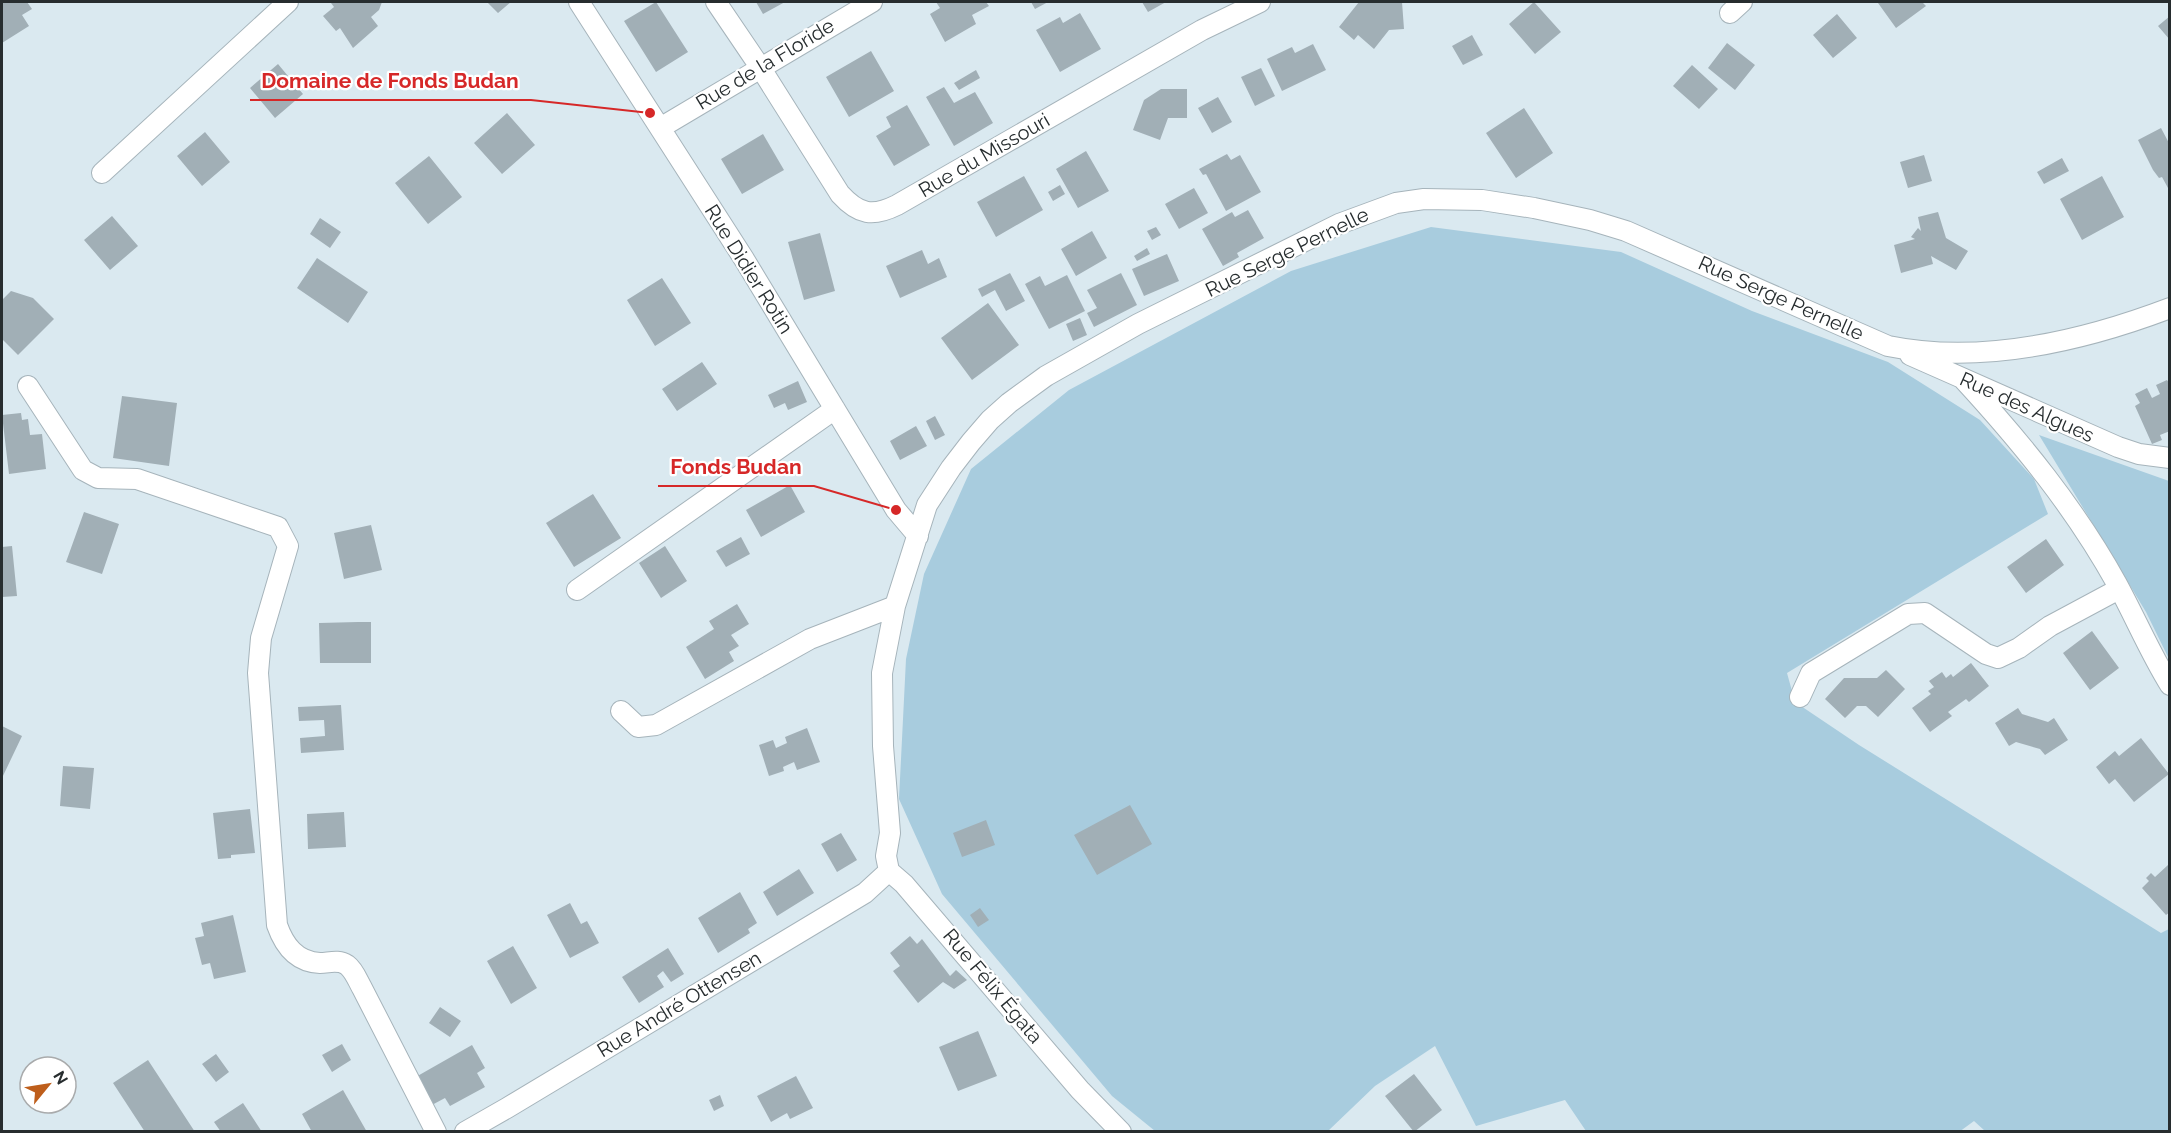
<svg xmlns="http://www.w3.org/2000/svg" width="2171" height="1133" font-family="Raleway,sans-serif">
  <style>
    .green { fill: #a8ccde }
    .building { fill: #a1afb6 }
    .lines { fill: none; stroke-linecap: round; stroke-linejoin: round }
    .street-casing { stroke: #a6b4bb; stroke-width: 22 }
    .street { stroke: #fff; stroke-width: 20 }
    .labels { text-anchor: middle; stroke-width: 4.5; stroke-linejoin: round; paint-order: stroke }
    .street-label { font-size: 20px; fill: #272d2f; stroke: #fff }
    .leader { fill: none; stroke: #d62828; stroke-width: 2 }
    .callout-dot { fill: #d62828; stroke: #fff; stroke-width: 2 }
    .callout-label { font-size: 21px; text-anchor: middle; font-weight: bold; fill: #d62828; stroke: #fff; stroke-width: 4.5; stroke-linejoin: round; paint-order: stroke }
  </style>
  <rect width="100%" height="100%" fill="#dae9f0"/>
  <!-- green -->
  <path class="green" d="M1431,227L1621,252L1752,311L1888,362L1980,420L2034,479L2048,514L1787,673L1795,702L1859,745L2161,933L2169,929V1131H1985L1974,1121L1959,1132L1586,1131L1565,1100L1476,1126L1435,1046L1375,1086L1328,1131H1155L1112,1096L942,894L899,799L906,659L924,574L971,469L1069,390L1291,271Z
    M2039,435L2169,481V659L2146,612Z"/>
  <!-- building -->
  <path class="building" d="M2,2H27L32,9L22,15L29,26L2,43Z
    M332,2H382L379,10L371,17L378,26L353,48L340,28L336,31L323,16L334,7L331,3Z
    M487,2H511L498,13Z
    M656,2L688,52L656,72L624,21Z
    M756,2H785L763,14Z
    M936,2H986L989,6L972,15L976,24L945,42L930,14L940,8Z
    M1031,2H1048L1035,9Z
    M1142,2H1166L1148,12Z
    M1359,2H1402L1404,29L1389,30L1374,49L1358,35L1354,40L1339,27Z
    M1534,2L1561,32L1535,54L1509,24Z
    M1880,2H1922L1926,6L1896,28L1878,3Z
    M1080,13L1101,49L1060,72L1036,30L1060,17L1063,23Z
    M1837,14L1857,38L1833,58L1813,35Z
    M2170,16V40L2158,26Z
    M1472,35L1483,55L1463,65L1452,46Z
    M1727,43L1755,65L1735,90L1708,68Z
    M1313,44L1326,70L1282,91L1267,59L1292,47L1295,53Z
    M871,51L894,91L849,117L826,77Z
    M278,64L303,94L275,118L250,88Z
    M1692,65L1718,89L1699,109L1673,86Z
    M1261,68L1275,96L1255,106L1241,77Z
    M976,70L980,78L959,90L954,83Z
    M944,87L954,103L975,92L993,123L954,146L926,97Z
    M1161,89H1187V118H1168L1160,140L1133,130L1144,100Z
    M1218,97L1232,122L1212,133L1198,108Z
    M907,105L930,145L894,166L876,136L891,127L886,117Z
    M1524,108L1553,153L1516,178L1486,133Z
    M507,113L535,145L502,174L474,143Z
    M2161,128L2170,145V187L2168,188L2162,177L2159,178L2153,170L2138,140Z
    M205,132L230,162L202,186L177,156Z
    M763,134L784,170L742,194L721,159Z
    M1086,151L1109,191L1078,208L1056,169Z
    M1227,154L1231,160L1240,155L1261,192L1226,211L1206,174L1203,175L1199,169Z
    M1924,155L1932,181L1908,188L1900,162Z
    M429,156L462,197L428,224L395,183Z
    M2062,158L2069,171L2044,184L2037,172Z
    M1024,176L1043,210L996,237L977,202Z
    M2102,176L2124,217L2082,240L2060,199Z
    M1060,185L1065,194L1053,201L1048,192Z
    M1194,188L1208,213L1179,229L1165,204Z
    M1248,210L1264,238L1237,253L1239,257L1223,266L1202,229L1232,212L1235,217Z
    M1938,212L1946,238L1968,251L1956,270L1931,256L1933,264L1901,273L1894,245L1915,239L1911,237L1918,228L1921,231L1918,217Z
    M112,216L138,246L110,270L84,240Z
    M320,218L341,232L330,248L310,234Z
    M1156,227L1161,235L1152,240L1147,231Z
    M1092,231L1107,258L1076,276L1061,249Z
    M820,233L835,291L804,300L788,242Z
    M1147,248L1150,254L1137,261L1134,256Z
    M922,250L928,264L939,258L947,277L900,298L886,266Z
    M1167,254L1179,281L1144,296L1132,269Z
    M317,258L368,292L348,323L297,288Z
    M1010,273L1025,301L1006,311L995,290L982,297L978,289Z
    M1121,273L1137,305L1094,327L1087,313L1097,308L1087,290Z
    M1067,275L1085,311L1049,329L1025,284L1040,276L1045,286Z
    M662,278L691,323L655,346L627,300Z
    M11,291L33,298L54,319L18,355L2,339V300Z
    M988,303L1019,345L972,380L941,338Z
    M1080,318L1087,335L1073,341L1066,324Z
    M702,362L717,384L677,411L662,389Z
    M2167,380L2170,384V431L2160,435L2162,440L2152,444L2135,406L2140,403L2135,394L2147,388L2152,398L2160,394L2156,385Z
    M798,381L807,402L788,410L785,403L774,408L768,395Z
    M122,396L177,403L169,466L113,458Z
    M21,413L22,420L28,419L30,435L42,434L46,469L9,474L2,415Z
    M935,416L945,435L935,440L926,421Z
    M916,426L927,446L900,460L890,441Z
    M790,485L805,512L761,537L746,510Z
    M593,494L621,538L574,567L546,523Z
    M84,512L119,524L102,574L66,562Z
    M371,525L382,570L344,579L334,533Z
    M741,537L750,554L726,567L716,551Z
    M2046,539L2064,565L2026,593L2007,567Z
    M12,546L17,596L2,597V547Z
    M665,546L687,581L661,598L639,563Z
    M737,604L749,624L731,635L739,646L729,652L734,661L705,679L686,647L714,629L709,621Z
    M358,622H371V663H320L319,623Z
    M2092,631L2119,668L2090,690L2063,653Z
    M1971,663L1989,686L1969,702L1966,699L1948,712L1952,716L1930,732L1912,708L1931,694L1928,691L1934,687L1929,681L1942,672L1946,678L1951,674L1953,677Z
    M1886,670L1905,689L1878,717L1866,706H1857L1845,718L1825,699L1844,678H1877Z
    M341,705L344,750L301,753L300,738L325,736L324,720L299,721L298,707Z
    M2018,708L2022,714L2048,722L2054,718L2068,740L2045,755L2040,749L2016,742L2009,746L1995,723Z
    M2,726L22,736L2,778Z
    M807,728L820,762L797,770L794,762L783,767L784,771L769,776L759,745L773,740L776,748L787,743L785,737Z
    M2141,738L2169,774L2134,802L2115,779L2109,784L2096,767L2115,751L2119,756Z
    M63,766L94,768L90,809L60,806Z
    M1130,805L1152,844L1097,875L1074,835Z
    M250,809L255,853L231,855V858L218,859L213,813Z
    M344,812L346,847L308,849L307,814Z
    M986,820L995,845L962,857L953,833Z
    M841,833L857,860L837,872L821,844Z
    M2168,865L2170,912L2166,915L2142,888L2149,881L2146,878L2151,873L2155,877Z
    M799,869L814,893L777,916L763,892Z
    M740,892L757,923L748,929L750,933L718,953L698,918Z
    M570,903L581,924L587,921L599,943L570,958L547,915Z
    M980,908L989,920L978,927L970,915Z
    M233,915L246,972L214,979L210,963L202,965L195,938L204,936L201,923Z
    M910,936L917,944L922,939L950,976L956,970L967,980L954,989L943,982L918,1003L893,971L900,966L890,953Z
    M513,946L537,988L511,1004L487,961Z
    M668,948L684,974L671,982L663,971L657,976L664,987L639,1003L622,977Z
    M440,1007L461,1021L450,1037L429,1023Z
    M978,1031L997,1076L958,1091L939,1047Z
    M342,1044L351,1060L332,1072L322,1055Z
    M472,1045L485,1068L477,1073L485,1087L450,1106L445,1098L430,1106L414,1078Z
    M216,1054L229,1072L216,1082L202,1064Z
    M148,1060L195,1132H145L113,1083Z
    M1414,1074L1442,1110L1414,1132L1385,1096Z
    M796,1076L813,1108L790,1119L787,1113L771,1122L757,1096Z
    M343,1090L367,1132H312L302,1114Z
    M720,1095L724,1106L714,1111L709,1100Z
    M243,1103L262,1132H221L214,1122Z"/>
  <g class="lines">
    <!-- street casing -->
    <g class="street-casing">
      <path id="street" d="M579,2L744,259L896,510L918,536
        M716,2L760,67L840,194C859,215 873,217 897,205L1202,30L1260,2
        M1730,13L1742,2
        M660,128L872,2
        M102,173L288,2
        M1910,355L2118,447L2139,454L2170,458
        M1963,379C2021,442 2075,508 2117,584C2135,617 2150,653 2170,685
        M28,386L83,470L98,478L137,479L278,527L288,546L261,638L258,673L277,925C284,945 296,962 320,963C329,963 338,959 347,965C354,970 358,981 362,988L436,1132
        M577,590L835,409
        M1800,697L1811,673L1908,614L1925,613L1986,654L1998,658L2019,648L2050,626L2119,589
        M621,711L638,727L656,725L810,639L895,606
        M465,1132L507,1108L865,893L889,871
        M1121,1132L1080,1090L904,884L889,871L886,856L890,833L883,746L882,673L895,606L927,505L951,468L971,442L990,420L1009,403L1046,376L1138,324L1339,224L1396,203L1424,199L1482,200L1534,208L1590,220L1626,231L1888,346C1981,365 2083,341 2170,308"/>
    </g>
    <!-- street -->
    <use href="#street" class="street"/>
  </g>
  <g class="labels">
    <!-- street labels -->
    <g class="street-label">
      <text transform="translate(765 64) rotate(-31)" y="7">Rue de la Floride</text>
      <text transform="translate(984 155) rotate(-30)" y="7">Rue du Missouri</text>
      <text transform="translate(1287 252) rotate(-26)" y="7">Rue Serge Pernelle</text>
      <text transform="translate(749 269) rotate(58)" y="7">Rue Didier Rotin</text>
      <text transform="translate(1781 298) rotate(24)" y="7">Rue Serge Pernelle</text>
      <text transform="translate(2027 407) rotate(24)" y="7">Rue des Algues</text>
      <text transform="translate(993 986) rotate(50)" y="7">Rue Félix Égata</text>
      <text transform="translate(679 1004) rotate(-31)" y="7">Rue André Ottensen</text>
    </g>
  </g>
  <!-- callouts -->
  <path class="leader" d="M650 113L531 100H250M896 510L814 486H658"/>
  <g class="callout-dot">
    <circle cx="650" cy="113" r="6"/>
    <circle cx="896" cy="510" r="6"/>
  </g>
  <g class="callout-label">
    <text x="390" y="88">Domaine de Fonds Budan</text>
    <text x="736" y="474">Fonds Budan</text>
  </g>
  <!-- border -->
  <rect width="2171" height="1133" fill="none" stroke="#272d2f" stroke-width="6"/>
  <!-- north arrow -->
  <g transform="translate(48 1085) rotate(60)"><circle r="28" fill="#ffffff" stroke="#a9abac" stroke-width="1.5"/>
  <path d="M0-4.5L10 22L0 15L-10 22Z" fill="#be5e1b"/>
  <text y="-9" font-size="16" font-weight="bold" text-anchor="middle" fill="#272d2f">N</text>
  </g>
</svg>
